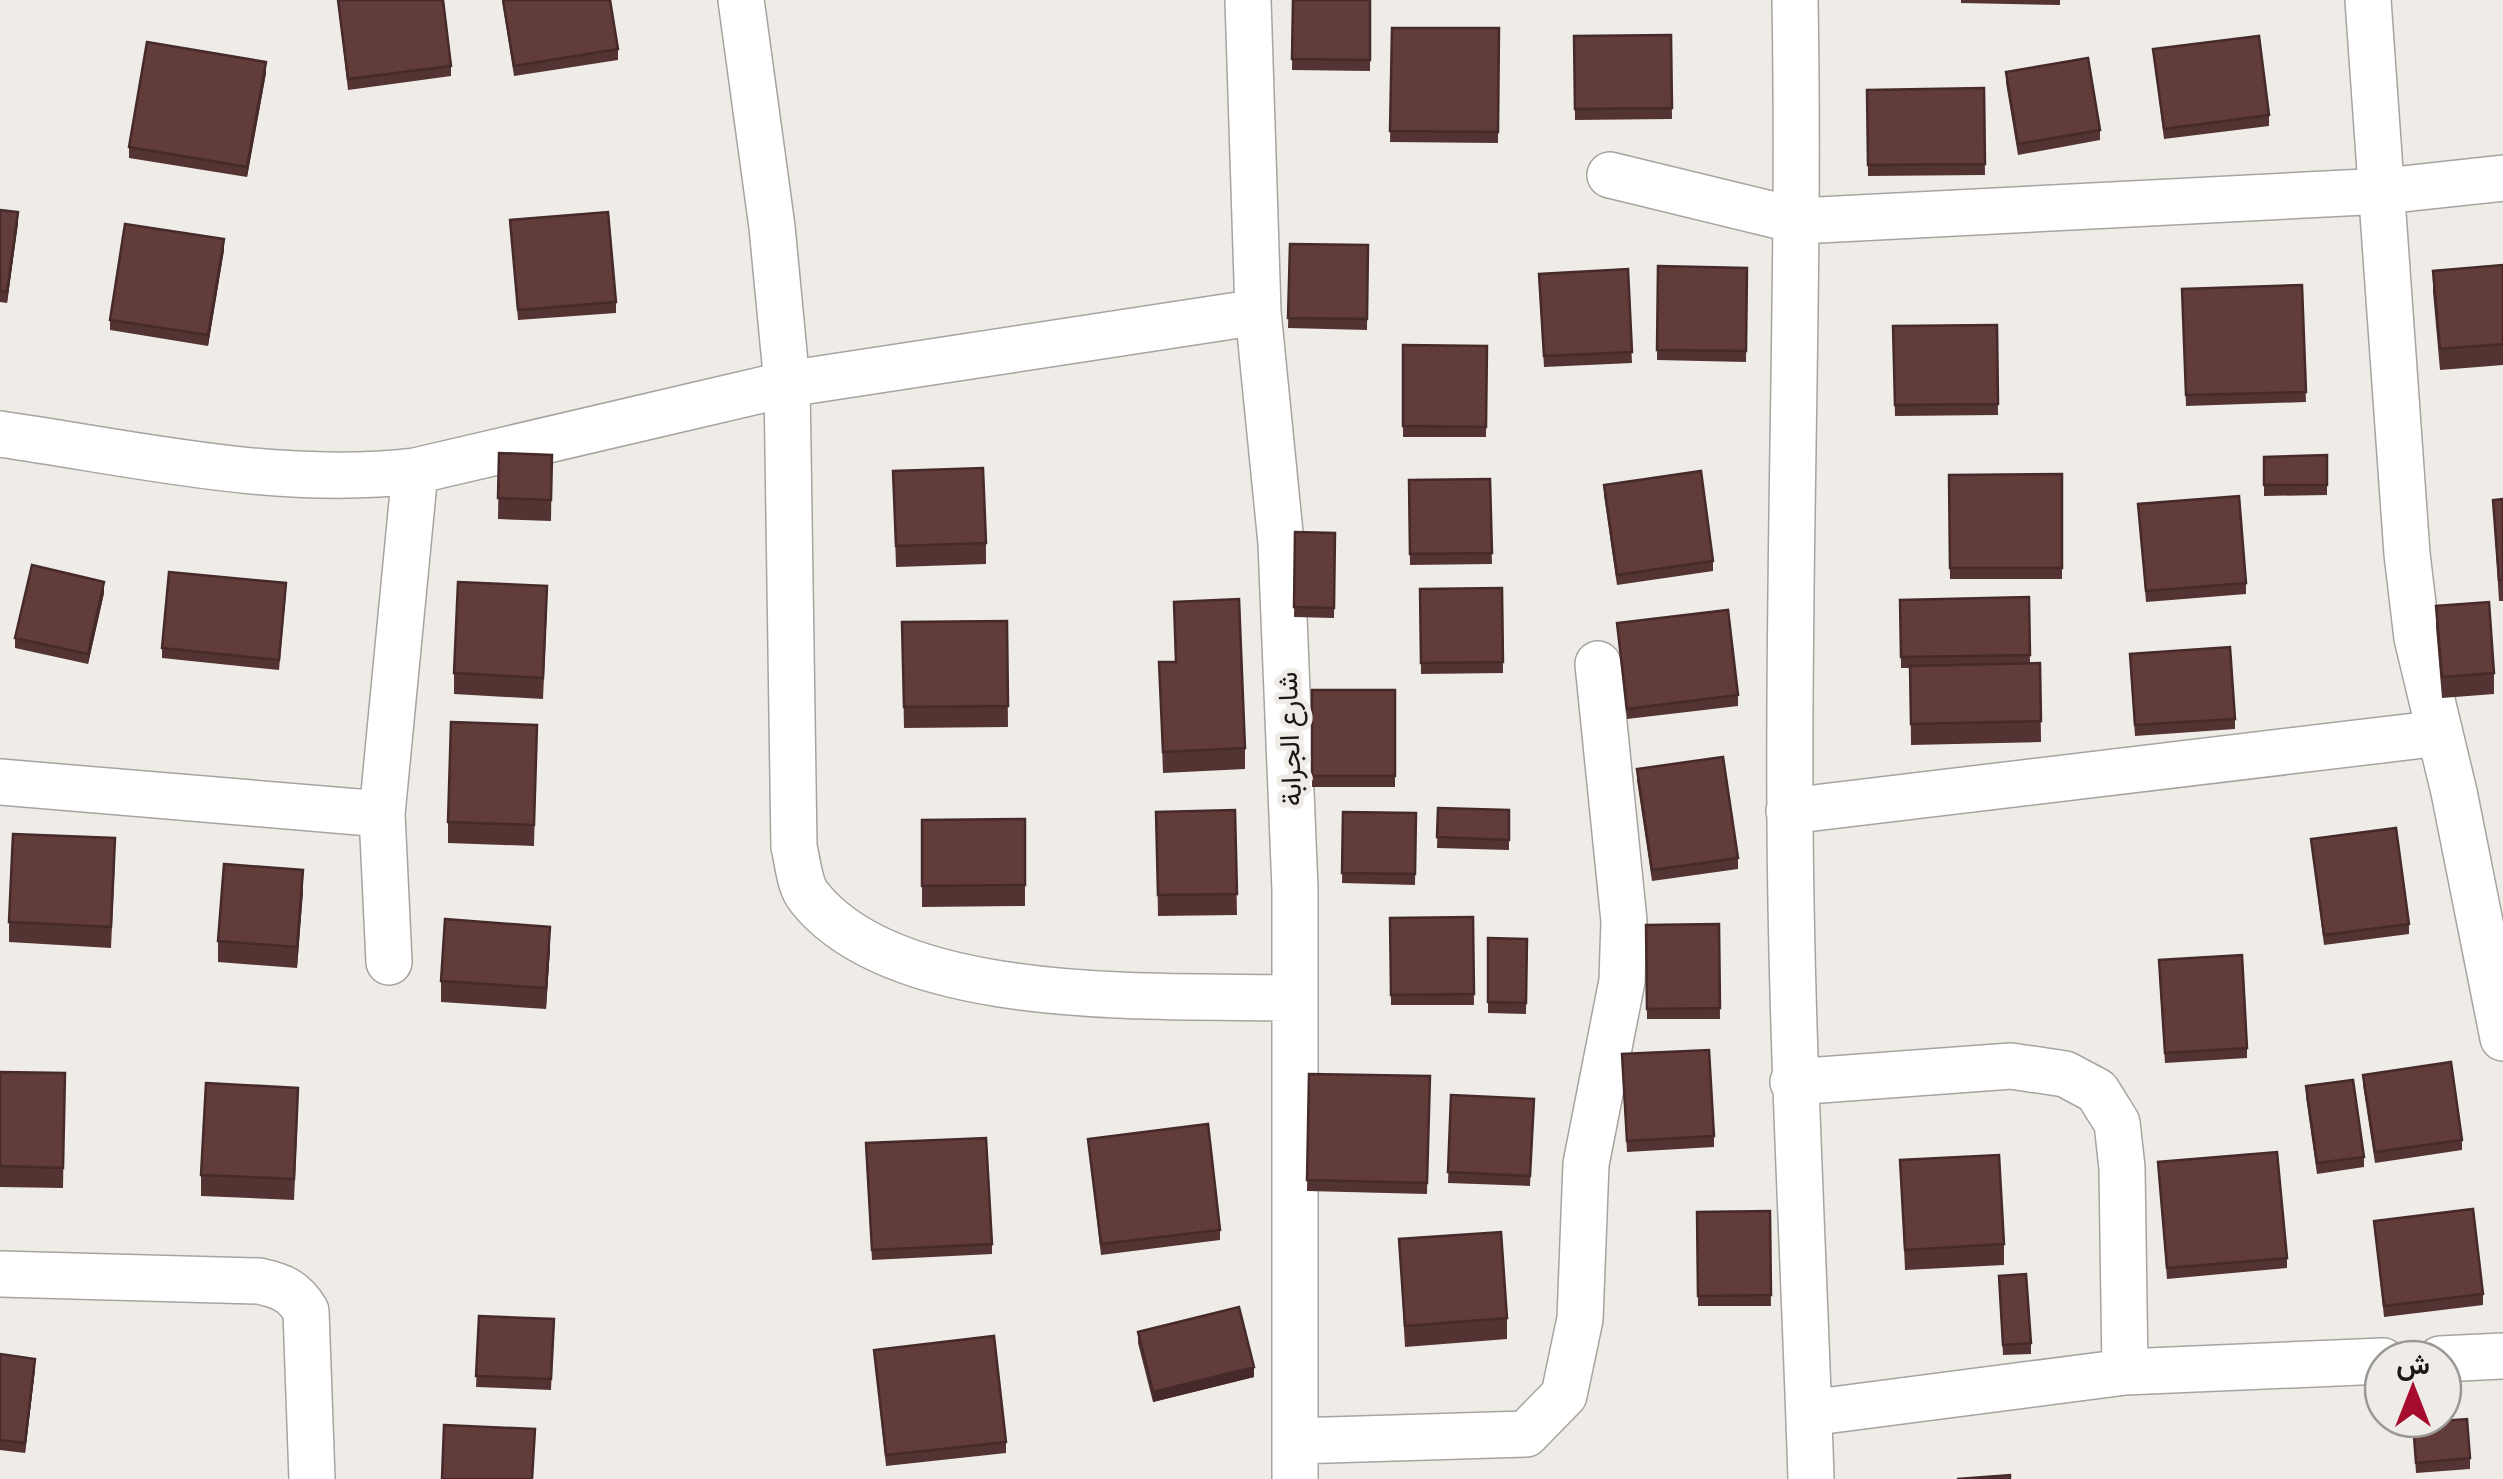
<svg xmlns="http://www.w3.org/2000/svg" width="2503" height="1479" font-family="Overpass,Vazirmatn,sans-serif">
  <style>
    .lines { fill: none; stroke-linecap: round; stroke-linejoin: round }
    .minor-casing { stroke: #a7a4a0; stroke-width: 48 }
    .minor { stroke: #fff; stroke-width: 45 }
    .wall { fill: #543433 }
    .shaded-wall { fill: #452a29 }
    .building { fill: #623c3b; stroke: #452a29; stroke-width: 2.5 }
    .labels { text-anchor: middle; stroke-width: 10; stroke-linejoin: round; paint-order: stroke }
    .street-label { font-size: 28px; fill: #1a1917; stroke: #efece8 }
  </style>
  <rect width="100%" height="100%" fill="#efece8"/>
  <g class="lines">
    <!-- minor casing -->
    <g class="minor-casing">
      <path id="minor" d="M741,0L772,227L787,384L794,847C798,862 799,885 809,897C898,1010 1163,995 1295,998
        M1248,0L1258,312L1281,543L1295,890V1479
        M1795,0C1800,272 1788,543 1790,815C1791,1037 1804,1258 1811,1479
        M2368,0L2407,554L2417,638L2454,792L2503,1038
        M1610,175L1799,221L2384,191L2503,178
        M0,434C138,454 276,487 415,471L787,384L1258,312
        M0,782L382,814
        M1789,811L2440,733
        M389,962L382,814L415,471
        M1793,1082L2011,1066L2065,1074L2097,1091L2117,1123L2122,1168L2125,1372
        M0,1274L259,1281C282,1286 294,1291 306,1311L312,1479
        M2440,1359L2503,1356
        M1809,1413L2125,1372L2383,1361
        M1295,1441L1526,1434L1564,1395L1580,1319L1586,1164L1622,981L1624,921L1598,664"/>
    </g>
    <!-- minor -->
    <use href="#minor" class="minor"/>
  </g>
  <!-- wall -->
  <path class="wall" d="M338,0L451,66V76L348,90Z
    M502,0H610L618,49V60L514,76Z
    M1293,0H1370V71L1292,70Z
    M1961,0H2060V5L1961,3Z
    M1392,28H1499L1498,143L1390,142Z
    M1671,35L1672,119L1575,120L1574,36Z
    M2153,49L2269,115V126L2164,139Z
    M2006,72L2100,130V140L2018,155L2006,83Z
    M266,73L247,177L129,158V147Z
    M1984,88L1985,175L1868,176L1867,90Z
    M0,210L18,223L7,303L0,302Z
    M510,220L616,302V313L518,320Z
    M1290,244L1368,245L1367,330L1288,328Z
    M224,250L208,346L110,330V320Z
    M2503,265V365L2440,370L2433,292V271Z
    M1658,266L1747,268L1746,362L1657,360Z
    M1628,269L1632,363L1544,367L1539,284Z
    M2302,285L2306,402L2186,406L2182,289Z
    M1997,325L1998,415L1895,416L1893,326Z
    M1403,345L1487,346L1486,437H1403Z
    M499,453L552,455L551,521L498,519Z
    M2327,455V495L2264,496V457Z
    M893,471L986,543V564L896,567Z
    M2062,474V579H1950L1949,475Z
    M1490,479L1492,564L1410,565L1409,480Z
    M1604,485L1713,561V571L1617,585L1604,495Z
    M2503,499V601H2499L2493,500Z
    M2138,504L2246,583V594L2146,602Z
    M1295,532L1335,533L1334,618L1294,617Z
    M1502,588L1503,673L1421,674L1420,589Z
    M104,593L88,664L15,648V638Z
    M286,593L279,670L162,658V648Z
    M2029,597L2030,663H2040L2041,742L1911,745L1910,668H1901L1900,600Z
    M1174,602L1245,748V769L1163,773L1159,662H1176Z
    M2436,606L2494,673V694L2442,698L2436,627Z
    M547,607L543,699L454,694V673Z
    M1007,621L1008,727L904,728L902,622Z
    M1617,623L1738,695V706L1627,719Z
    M2130,665L2235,719V729L2135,736Z
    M1312,690H1395V787H1312Z
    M537,725L534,846L448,843V822Z
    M1637,769L1738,858V869L1652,881L1637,780Z
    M1438,808L1509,810V850L1437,848Z
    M1235,810L1237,915L1158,916L1156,812Z
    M1343,812L1416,813L1415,885L1342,883Z
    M1025,819V906L922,907V820Z
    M2311,839L2409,924V934L2324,945Z
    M115,859L111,948L9,942V922Z
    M303,891L297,968L218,962V941Z
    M1473,917L1474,1005H1391L1390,918Z
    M1719,924L1720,1019H1647L1646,925Z
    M1488,938L1527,939L1526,1014L1488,1013Z
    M550,948L546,1009L441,1002V981Z
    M2159,971L2247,1048V1058L2165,1063Z
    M1622,1065L1714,1136V1147L1627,1152Z
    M0,1072L65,1073L63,1188L0,1187Z
    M1309,1074L1430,1076L1427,1194L1307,1191Z
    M2363,1075L2462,1140V1150L2375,1163L2363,1085Z
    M2306,1086L2364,1157V1167L2317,1174L2306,1097Z
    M1451,1095L1534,1099L1530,1186L1448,1183Z
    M298,1109L294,1200L201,1196V1175Z
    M1088,1139L1220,1230V1240L1101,1255Z
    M866,1154L992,1244V1254L872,1260Z
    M1900,1160L2004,1244V1265L1905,1270Z
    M2158,1162L2287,1258V1268L2167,1279Z
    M1770,1211L1771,1306H1698L1697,1212Z
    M2374,1221L2483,1294V1305L2384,1317Z
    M1399,1239L1507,1318V1339L1405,1347Z
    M1999,1287L2031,1343V1354L2003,1355Z
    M479,1316L554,1319L551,1390L476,1387Z
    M1138,1332L1254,1377L1153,1402L1138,1343Z
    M874,1350L1006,1442V1453L886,1466Z
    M0,1354L35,1369L25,1453L0,1450Z
    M2413,1423L2470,1458V1469L2416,1473Z"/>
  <!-- shaded-wall -->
  <path class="shaded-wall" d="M266,62V73L247,177V167Z
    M18,212V223L7,303V292Z
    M224,239V250L208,346V335Z
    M104,582V593L88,664V654Z
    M303,870V891L297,968V947Z
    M550,927V948L546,1009V988Z
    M35,1359V1369L25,1453V1443Z
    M1254,1367V1377L1153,1402V1392Z"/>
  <!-- building -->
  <path class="building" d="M338,0H443L451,66L348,79Z
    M503,0H610L618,49L514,66Z
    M1293,0H1370V60L1292,59Z
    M1392,28H1499L1498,132L1390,131Z
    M1671,35L1672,108L1575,109L1574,36Z
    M2259,36L2269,115L2164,129L2153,49Z
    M147,42L266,62L247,167L129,147Z
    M2088,58L2100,130L2018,144L2006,72Z
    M1984,88L1985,164L1868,165L1867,90Z
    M0,210L18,212L7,292L0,291Z
    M608,212L616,302L518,310L510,220Z
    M125,224L224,239L208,335L110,320Z
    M1290,244L1368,245L1367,319L1288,318Z
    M2503,265V344L2440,349L2433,271Z
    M1658,266L1747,268L1746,351L1657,350Z
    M1628,269L1632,352L1544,356L1539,274Z
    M2302,285L2306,392L2186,395L2182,289Z
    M1997,325L1998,404L1895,405L1893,326Z
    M1403,345L1487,346L1486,427L1403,426Z
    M499,453L552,455L551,500L498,498Z
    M2327,455V485H2264V457Z
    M983,468L986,543L896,546L893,471Z
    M1701,471L1713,561L1617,575L1604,485Z
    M2062,474V568H1950L1949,475Z
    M1490,479L1492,553L1410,554L1409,480Z
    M2239,496L2246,583L2146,591L2138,504Z
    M2503,499V580H2499L2493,500Z
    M1295,532L1335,533L1334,608L1294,607Z
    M32,565L104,582L88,654L15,638Z
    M169,572L286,583L279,660L162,648Z
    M458,582L547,586L543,678L454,673Z
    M1502,588L1503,662L1421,663L1420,589Z
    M2029,597L2030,655L1901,657L1900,600Z
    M1239,599L1245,748L1163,752L1159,662H1176L1174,602Z
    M2489,602L2494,673L2442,677L2436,606Z
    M1728,610L1738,695L1627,709L1617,623Z
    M1007,621L1008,706L904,707L902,622Z
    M2230,647L2235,719L2135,725L2130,654Z
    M2040,663L2041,721L1911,724L1910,666Z
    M1312,690H1395V776H1312Z
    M451,722L537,725L534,825L448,822Z
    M1723,757L1738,858L1652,870L1637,769Z
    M1438,808L1509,810V840L1437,837Z
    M1235,810L1237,894L1158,895L1156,812Z
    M1343,812L1416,813L1415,874L1342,873Z
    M1025,819V885L922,886V820Z
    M2396,828L2409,924L2324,935L2311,839Z
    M13,834L115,838L111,927L9,922Z
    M224,864L303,870L297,947L218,941Z
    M1473,917L1474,994L1391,995L1390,918Z
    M445,919L550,927L546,988L441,981Z
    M1719,924L1720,1008L1647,1009L1646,925Z
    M1488,938L1527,939L1526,1003L1488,1002Z
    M2242,955L2247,1048L2165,1053L2159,960Z
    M1709,1050L1714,1136L1627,1141L1622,1054Z
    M2451,1062L2462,1140L2375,1152L2363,1075Z
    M0,1072L65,1073L63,1168L0,1166Z
    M1309,1074L1430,1076L1427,1183L1307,1180Z
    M2353,1080L2364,1157L2317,1163L2306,1086Z
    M206,1083L298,1088L294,1179L201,1175Z
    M1451,1095L1534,1099L1530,1176L1448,1172Z
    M1208,1124L1220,1230L1101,1244L1088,1139Z
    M986,1138L992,1244L872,1250L866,1143Z
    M2277,1152L2287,1258L2167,1268L2158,1162Z
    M1999,1155L2004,1244L1905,1250L1900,1160Z
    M2473,1209L2483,1294L2384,1306L2374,1221Z
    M1770,1211L1771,1295L1698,1296L1697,1212Z
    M1501,1232L1507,1318L1405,1326L1399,1239Z
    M2026,1274L2031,1343L2003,1345L1999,1276Z
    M1239,1307L1254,1367L1153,1392L1138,1332Z
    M479,1316L554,1319L551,1379L476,1376Z
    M994,1336L1006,1442L886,1455L874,1350Z
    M0,1354L35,1359L25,1443L0,1440Z
    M2467,1419L2470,1458L2416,1463L2413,1423Z
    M444,1425L535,1429L532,1479H442Z
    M2010,1475V1479H1957Z"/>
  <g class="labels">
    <!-- street labels -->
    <g class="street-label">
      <text transform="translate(1289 739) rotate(-92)" y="10">شارع الجرابة</text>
    </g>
  </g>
  <!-- north arrow -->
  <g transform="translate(2413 1389)"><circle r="48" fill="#efece8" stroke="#9a9894" stroke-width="2.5"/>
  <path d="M0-8L18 38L0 25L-18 38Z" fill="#a60c2d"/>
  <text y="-15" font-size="28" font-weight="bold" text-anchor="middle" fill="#1a1917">ش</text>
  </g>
</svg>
